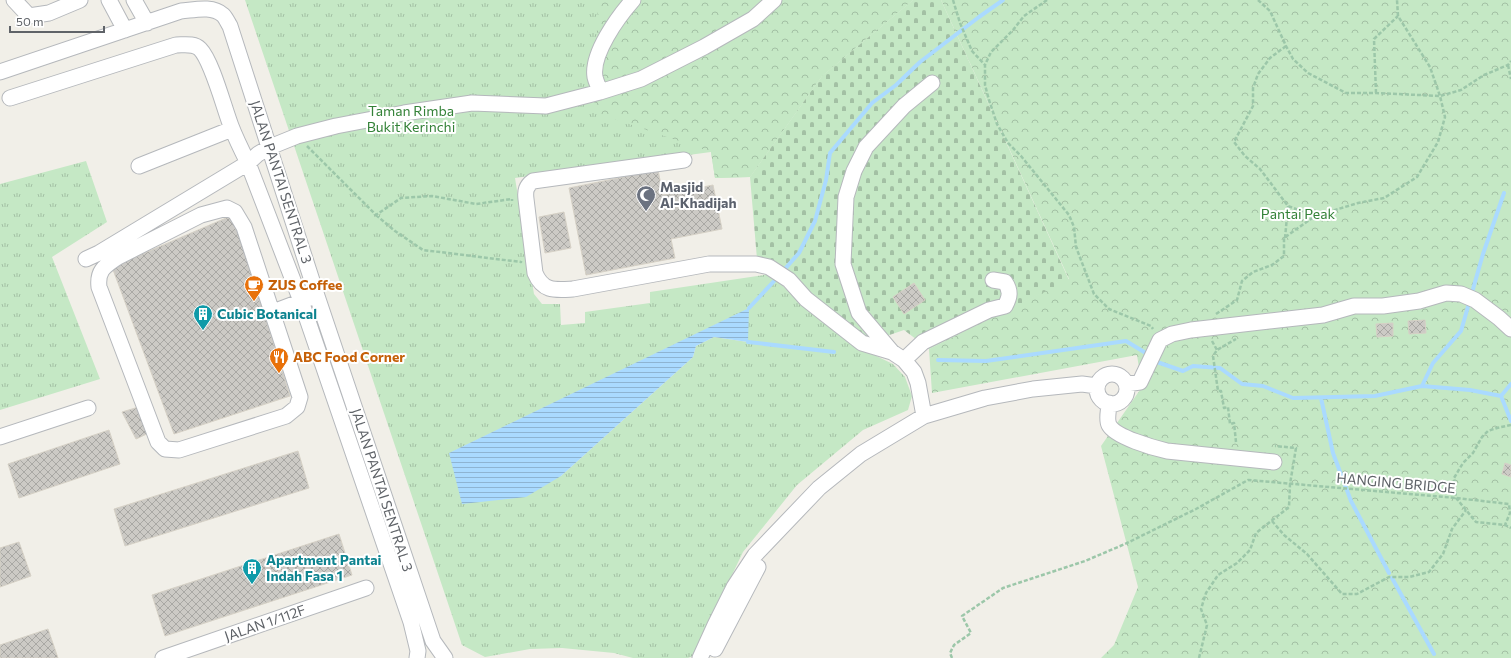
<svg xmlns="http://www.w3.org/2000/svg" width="1511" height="658" font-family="Commissioner,sans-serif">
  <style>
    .grass { fill: url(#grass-tufts); fill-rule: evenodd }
    .forest { fill: url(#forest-crowns) }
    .cemetery { fill: url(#cemetery-stones) }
    .water { fill: url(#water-rules) }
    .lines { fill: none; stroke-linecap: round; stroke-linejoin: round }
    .stream { stroke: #aadaff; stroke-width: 4 }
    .building { fill: url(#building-cross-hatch); stroke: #d6d1c6 }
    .minor-casing { stroke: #b5b8bc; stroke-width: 17 }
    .path { stroke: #9cc7a9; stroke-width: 2.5; stroke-dasharray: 4 2; stroke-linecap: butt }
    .minor { stroke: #fff; stroke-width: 15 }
    .labels { text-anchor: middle; stroke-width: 4; stroke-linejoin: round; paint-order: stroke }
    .park-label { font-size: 14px; fill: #348238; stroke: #fff }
    .street-label { font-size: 14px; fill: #5f6368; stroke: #fff }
    .worship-label { font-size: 14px; font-weight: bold; fill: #5b616d; stroke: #fff; text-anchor: start }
    .food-label { font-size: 14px; font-weight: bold; fill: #c56008; stroke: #fff; text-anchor: start }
    .culture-label { font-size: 14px; font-weight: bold; fill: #0d838f; stroke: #fff; text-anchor: start }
  </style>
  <defs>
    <pattern id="grass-tufts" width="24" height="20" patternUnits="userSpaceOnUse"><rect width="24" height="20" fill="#c5e8c5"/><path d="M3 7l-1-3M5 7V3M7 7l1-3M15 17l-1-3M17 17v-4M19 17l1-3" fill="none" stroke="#a3c0a4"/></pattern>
    <pattern id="forest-crowns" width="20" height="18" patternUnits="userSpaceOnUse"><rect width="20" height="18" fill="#c5e8c5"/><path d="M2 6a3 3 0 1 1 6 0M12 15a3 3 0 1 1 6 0" fill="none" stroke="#a3c0a4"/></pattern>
    <pattern id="cemetery-stones" width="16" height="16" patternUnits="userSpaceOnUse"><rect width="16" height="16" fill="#c5e8c5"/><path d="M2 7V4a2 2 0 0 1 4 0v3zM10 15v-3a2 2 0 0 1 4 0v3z" fill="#a3c0a4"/></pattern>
    <pattern id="water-rules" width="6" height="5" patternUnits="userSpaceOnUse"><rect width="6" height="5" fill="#aadaff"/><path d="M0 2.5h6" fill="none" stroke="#8eb4d2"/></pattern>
    <pattern id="building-cross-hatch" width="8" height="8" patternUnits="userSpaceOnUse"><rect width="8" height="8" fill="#cccac5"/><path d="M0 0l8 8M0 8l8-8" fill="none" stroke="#a9a8a4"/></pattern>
  </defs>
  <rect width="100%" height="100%" fill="#f1efe8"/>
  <!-- grass -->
  <path class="grass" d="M245,0H913L822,76L750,177L715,178L711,152L515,178L534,294L542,304H560L561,325L585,323V312L650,303V292L770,274L804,306L868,352L893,364L905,377L912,396L908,410L863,430L797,485L743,552L693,656L688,658H633L614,653L562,648L530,649L485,657L462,645ZM748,309V342L714,337L696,346L693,357L561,476L450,453Z
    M86,161L107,222L52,257L100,379L0,410V184Z"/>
  <!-- forest -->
  <path class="forest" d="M598,0H913L822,76L750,177L715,178L711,152L594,112Z
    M941,0H1511V658H1101L1114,645L1138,587L1101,446L1142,387L1137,355L932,393L929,349L1069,279Z"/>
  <!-- cemetery -->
  <path class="cemetery" d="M913,0H941L1069,280L929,349L904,330L872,341L757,259L750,177L822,76Z"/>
  <!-- water -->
  <path class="water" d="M749,308L748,342L714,337L696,346L693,357L561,476L526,497L462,504L449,453Z"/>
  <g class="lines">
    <!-- stream -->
    <path class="stream" d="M784,270L799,253L815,221L826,180L830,153L872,103L896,85L920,62L979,17L1003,0
      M749,308L776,279
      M748,342L834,352
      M1154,359L1157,362L1183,371L1193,366L1220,368L1242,384L1263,386L1293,398L1375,396L1422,386L1470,390L1501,396L1511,421
      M938,360L986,361L1126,341L1149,355
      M1422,386L1433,363L1461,331L1483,254L1504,193
      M1501,396L1511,384
      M1321,398L1333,453L1351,501L1389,573
      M1392,578L1434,654"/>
  </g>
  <!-- building -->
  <path class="building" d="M658,170L663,195L713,185L722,229L671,239L675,258L586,275L569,188Z
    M564,212L571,248L545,253L539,217Z
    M233,215L290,396L174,434L112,267Z
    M914,283L925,300L904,314L893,297Z
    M1425,320L1426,333L1409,334L1408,321Z
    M1393,323V336L1377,337L1376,324Z
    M142,406L151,432L136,439L122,412Z
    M109,430L120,464L19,498L8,464Z
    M298,451L309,488L125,546L114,509Z
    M1505,463L1511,465V477L1502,474Z
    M339,534L352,575L165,636L152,595Z
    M19,542L31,576L0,587V548Z
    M48,629L58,658H0V645Z"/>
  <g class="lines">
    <!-- minor casing -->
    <g class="minor-casing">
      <path id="minor" d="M14,0L29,16L49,13L80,0
        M109,0L125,30
        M134,0L147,23
        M0,72L181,11C194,10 212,5 223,15C226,18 228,23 230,26L317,296L433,641L445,658
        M600,92C599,87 596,82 595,77C591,54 618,17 633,0
        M10,98L176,45C184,45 194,43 200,49C212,61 224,108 231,126C236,139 242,151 248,163L99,253L86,259
        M684,160L533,181C526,186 525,191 526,199L535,273C543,292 555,290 573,289L709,264H756L769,267L789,280L806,299L862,343L892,352L904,360L914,372L918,383L924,416
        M139,166L232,129
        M227,208L235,212L244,227L300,397L297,407L286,416L179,450L165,449L158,442L99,287C97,270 105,266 118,257L201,215Z
        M273,312L310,298
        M892,352L859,313L843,264L846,197L854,171L866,147L904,106L932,83
        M904,360L923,342L989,310L1005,306C1010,297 1011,291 1005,282L993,280
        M1097 389a15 15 0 1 1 30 0a15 15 0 1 1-30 0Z
        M1126,384L1140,382L1160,340L1172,334L1191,330L1323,315L1354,306H1383L1419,301L1446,293L1461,294L1475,300L1499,318L1511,329
        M1109,403C1109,410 1106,419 1109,425C1115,437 1154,448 1167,451L1274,462
        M0,437L88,408
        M715,649L758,567
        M163,658L366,588
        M417,658L418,651L411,622L301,301L248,163L258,154L270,147L297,136L336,126L404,113L472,103L546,106L600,92L641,79L704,47L753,19L774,0
        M700,658L715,625L734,587L755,555L819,488L861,454L924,416L985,398L1033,389L1082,384L1097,386"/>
    </g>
    <!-- path -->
    <path class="path" d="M953,0L960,23L972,51L985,65
      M1047,0L1024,16L1013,30L991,52L985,65V85L989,100L997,124L1008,143L1021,156L1069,215L1074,227L1076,247L1094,294L1109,309L1151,326L1153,329
      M1258,0L1270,11L1286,46L1293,59L1308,73L1346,93H1376L1440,96L1461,90L1484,75L1508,65L1511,61
      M1286,46L1270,58L1258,74L1253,88V106L1234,142L1245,156L1260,169L1288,206L1315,216L1358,203L1384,198L1417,177L1438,142L1445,117L1440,96L1430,67L1398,16L1397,0
      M1508,65L1511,79
      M1376,93L1374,39L1398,16
      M307,146L376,215L401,198L432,196L476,204L512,199V201
      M376,215L395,231L423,250L521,262V261
      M1285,238L1288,206
      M1216,314L1237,300L1242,281L1253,272L1272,265L1284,256V238L1315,216
      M1212,341L1217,350
      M1511,425L1497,428L1488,431L1482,437L1473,453L1463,463L1454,478L1456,498L1476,522L1505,525L1511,528
      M1236,442L1234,423L1230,424L1228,407L1224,408L1221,391H1218L1213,356L1217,350L1236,339
      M1272,521L1284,535L1307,554L1342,594H1357L1389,577H1409L1429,572L1443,554L1452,529L1466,510
      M952,658L950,653L954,645L971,633L962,616L1003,588L1085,561L1125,544L1196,509L1248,480L1456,498L1509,504L1510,513L1505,525
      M1199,658L1207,625L1201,609L1206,593L1218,575L1237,563L1250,550L1256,533L1289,507L1290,484L1296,448L1275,446"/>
    <!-- minor -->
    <use href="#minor" class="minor"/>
  </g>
  <!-- icons -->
  <defs>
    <g id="mosque-pin" transform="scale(1)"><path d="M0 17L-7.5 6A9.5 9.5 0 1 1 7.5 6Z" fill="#6b7280" stroke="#fff"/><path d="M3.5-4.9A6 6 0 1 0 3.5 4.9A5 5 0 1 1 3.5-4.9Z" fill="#fff"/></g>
    <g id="cafe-pin" transform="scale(1)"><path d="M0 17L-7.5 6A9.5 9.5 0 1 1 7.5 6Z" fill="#e8710a" stroke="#fff"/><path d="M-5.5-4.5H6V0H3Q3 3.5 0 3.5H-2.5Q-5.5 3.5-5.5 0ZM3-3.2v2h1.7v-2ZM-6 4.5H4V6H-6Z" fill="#fff"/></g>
    <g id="building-pin" transform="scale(1)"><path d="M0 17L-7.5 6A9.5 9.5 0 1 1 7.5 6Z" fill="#0f9aa8" stroke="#fff"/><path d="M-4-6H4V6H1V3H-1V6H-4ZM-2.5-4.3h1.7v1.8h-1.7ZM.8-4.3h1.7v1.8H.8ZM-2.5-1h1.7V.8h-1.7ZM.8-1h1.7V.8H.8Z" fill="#fff"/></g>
    <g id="restaurant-pin" transform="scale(1)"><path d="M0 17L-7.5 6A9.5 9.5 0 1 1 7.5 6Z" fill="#e8710a" stroke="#fff"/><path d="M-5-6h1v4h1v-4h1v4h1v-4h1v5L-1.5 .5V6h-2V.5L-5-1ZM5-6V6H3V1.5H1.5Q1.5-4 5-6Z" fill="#fff"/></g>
  </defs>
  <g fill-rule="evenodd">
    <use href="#mosque-pin" x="646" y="195"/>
    <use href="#cafe-pin" x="254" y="285"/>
    <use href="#building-pin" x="203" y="314"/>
    <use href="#restaurant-pin" x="279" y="357"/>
    <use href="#building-pin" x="252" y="568"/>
  </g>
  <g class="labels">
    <!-- park labels -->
    <g class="park-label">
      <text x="411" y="116">Taman Rimba<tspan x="411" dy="16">Bukit Kerinchi</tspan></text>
      <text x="1298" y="219">Pantai Peak</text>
    </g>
    <!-- street labels -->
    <g class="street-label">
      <text transform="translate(281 182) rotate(72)" y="5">JALAN PANTAI SENTRAL 3</text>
      <text transform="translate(1396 483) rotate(5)" y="5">HANGING BRIDGE</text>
      <text transform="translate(382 490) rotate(72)" y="5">JALAN PANTAI SENTRAL 3</text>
      <text transform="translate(265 623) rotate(-19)" y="5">JALAN 1/112F</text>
    </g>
    <!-- worship labels -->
    <g class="worship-label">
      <text x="660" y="192">Masjid<tspan x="660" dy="16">Al-Khadijah</tspan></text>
    </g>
    <!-- food labels -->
    <g class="food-label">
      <text x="268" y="290">ZUS Coffee</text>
      <text x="293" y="362">ABC Food Corner</text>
    </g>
    <!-- culture labels -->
    <g class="culture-label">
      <text x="217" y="319">Cubic Botanical</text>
      <text x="266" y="565">Apartment Pantai<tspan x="266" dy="16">Indah Fasa 1</tspan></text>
    </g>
  </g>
  <!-- scale -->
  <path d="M10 26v6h94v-6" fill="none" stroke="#5f6368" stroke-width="2"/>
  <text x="16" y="26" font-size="12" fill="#5f6368" stroke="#ffffff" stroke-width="3" paint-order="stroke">50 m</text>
</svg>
